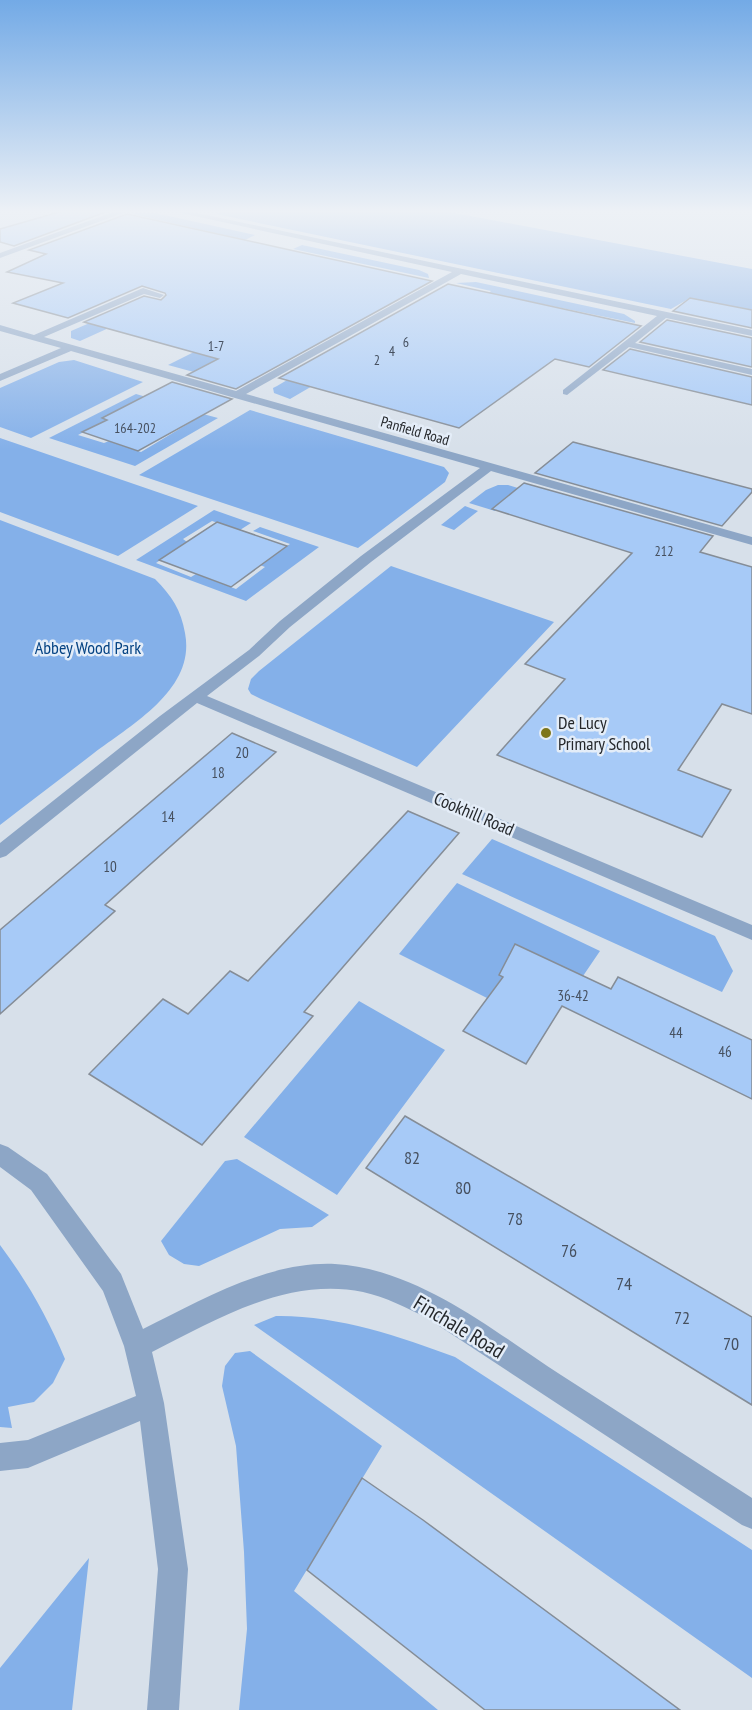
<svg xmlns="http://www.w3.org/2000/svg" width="752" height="1710" font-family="'PT Sans Narrow',sans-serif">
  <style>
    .green { fill: #84b0e9 }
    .building { fill: #a7caf7; stroke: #858d97; stroke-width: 1.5 }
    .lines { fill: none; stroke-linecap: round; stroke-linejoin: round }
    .minor { fill: #8da6c6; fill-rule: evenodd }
    .poi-dot { fill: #7d761b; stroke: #e4edf8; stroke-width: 2 }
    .labels { text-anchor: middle; stroke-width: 5; stroke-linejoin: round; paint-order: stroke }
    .far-number-label { font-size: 14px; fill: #46505f }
    .far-street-label { font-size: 15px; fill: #25282c; stroke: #e4edf8 }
    .number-label { font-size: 15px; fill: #46505f }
    .park-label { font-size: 18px; fill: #054383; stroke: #e4edf8 }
    .poi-label { font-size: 18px; fill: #25282c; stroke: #e4edf8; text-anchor: start }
    .street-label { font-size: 18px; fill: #25282c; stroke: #e4edf8 }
    .near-number-label { font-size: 18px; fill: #46505f }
    .near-street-label { font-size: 21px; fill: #25282c; stroke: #e4edf8 }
  </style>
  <rect width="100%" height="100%" fill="#d7e0ea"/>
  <!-- green -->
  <path class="green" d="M227,210H439L752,269V310L690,298L671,309L216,214Z
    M136,213H155L255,235L245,240L133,214Z
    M302,245L419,270L428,274L429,278L293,249Z
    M476,282L624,314L635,321V323L489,293L491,291L456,283Z
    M127,307L153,308L80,341L71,338V331Z
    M194,352L223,360V380L168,365Z
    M331,354L355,361L290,399L274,393L273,388L277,386Z
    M74,360L143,382L31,438L0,427V388L59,362Z
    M136,394L167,403L103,418L107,420L78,435L104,443L109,441L141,452L191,422L177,407L218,418L135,466L49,438Z
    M250,410L444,467L449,473L445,482L358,548L139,475Z
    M0,438L198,506L118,556L0,512Z
    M498,485H508L561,501L553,507L510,494L493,508L497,509L495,511L469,503L486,490Z
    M465,506L478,511L454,530L441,525Z
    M214,510L251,523L240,530L212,521L183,539L187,542L156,563L191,577L196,574L236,589L265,567L260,565L290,544L253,531L260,527L319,547L246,601L136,560Z
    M0,520L155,579C172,596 181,610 185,633C196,689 132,724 94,753C63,777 31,801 0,825Z
    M391,566L554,622L417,767L261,699L251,694L248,689L251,679L259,671Z
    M492,839L715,936L733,971L722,992L462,874Z
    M457,883L600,951L583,976L524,948L487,998L399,954Z
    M359,1001L445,1050L337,1195L244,1137Z
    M237,1159L329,1215L312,1227L280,1229L199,1266L184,1264L169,1255L161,1241L225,1161Z
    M0,1245C27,1281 48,1318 65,1359L53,1383L34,1402L8,1407L12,1428L0,1427Z
    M276,1316C336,1315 399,1336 455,1357L752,1550V1678L254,1325Z
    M250,1351L382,1446L294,1591L438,1710H239L247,1629L244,1552L236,1446L222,1386L225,1366L235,1353Z
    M89,1558L72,1710H0V1668Z"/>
  <!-- building -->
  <path class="building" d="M66,210H111L14,246L0,242V229Z
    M127,214L299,252L432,281L236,389L187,375L218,359L84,322L144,296L161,300L166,295L165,293L142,286L68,318L13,303L63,283L7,272L46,254L29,250Z
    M448,284L518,299L641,326L589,367L555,359L459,428L279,378Z
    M690,298L752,310V328L673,311Z
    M667,320L752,338V367L640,342Z
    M630,349L752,377V405L603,370Z
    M172,382L232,399L138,451L82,432L107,420L102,418Z
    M573,442L752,489V492L722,526L535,473Z
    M524,483L713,536L700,552L752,567V714L722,704L678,770L731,790L702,837L497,755L565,679L525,664L632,553L492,509Z
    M217,522L287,546L231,587L159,560Z
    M232,733L276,752L105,905L115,911L0,1014V930Z
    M408,811L459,833L304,1012L313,1016L202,1145L89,1074L163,999L188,1014L230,971L248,981Z
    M515,944L611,989L618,977L752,1040V1099L562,1006L526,1064L463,1031L503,977L499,975Z
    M405,1116L752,1317V1405L366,1168Z
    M362,1478L423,1520L680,1710H485L307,1570Z"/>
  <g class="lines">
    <!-- minor -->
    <path class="minor" d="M119,210H131L0,258V253Z
      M167,210H183L752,330V336L666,318L635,343L752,369V375L629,347L567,395L563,394V390L657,316L461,274L246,394L752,537V545L491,471L371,562L290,627L259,656L207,696L752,925V940L197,703L6,856L0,858V843L160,716L249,650L280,621L361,556L480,468L71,351L0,381V374L61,348L0,331V325L34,335L143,288L164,295L160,298L144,294L44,337L236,391L452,272Z
      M0,1144L8,1147L47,1174L121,1274L143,1329C201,1300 268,1261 335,1264C419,1269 493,1331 561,1375C625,1416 688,1457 752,1498V1529L742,1525L427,1318C407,1308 386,1297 363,1292C287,1277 217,1319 152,1352L164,1403L188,1569L179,1710H147L158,1569L140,1421L28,1468L0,1471V1443L28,1440L136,1396L124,1346L103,1291L31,1190L0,1167Z"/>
  </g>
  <!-- sky -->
  <linearGradient id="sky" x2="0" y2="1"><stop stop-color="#73aae6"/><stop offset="0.47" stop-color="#edf1f6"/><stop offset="1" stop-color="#edf1f6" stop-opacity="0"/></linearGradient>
  <rect width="752" height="450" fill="url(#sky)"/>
  <!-- markers -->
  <circle class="poi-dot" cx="546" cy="733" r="6"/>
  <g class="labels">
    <!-- far-number labels -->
    <g class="far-number-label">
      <text x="406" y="347">6</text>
      <text x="216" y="351">1-7</text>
      <text x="392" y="356">4</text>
      <text x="377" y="365">2</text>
      <text x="135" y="433">164-202</text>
      <text x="664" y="556">212</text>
    </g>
    <!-- far-street labels -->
    <g class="far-street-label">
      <text transform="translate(415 431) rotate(16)" y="5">Panfield Road</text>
    </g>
    <!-- number labels -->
    <g class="number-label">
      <text x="242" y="758">20</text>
      <text x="218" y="778">18</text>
      <text x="168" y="822">14</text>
      <text x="110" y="872">10</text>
      <text x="573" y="1001">36-42</text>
      <text x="676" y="1038">44</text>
      <text x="725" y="1057">46</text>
    </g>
    <!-- park labels -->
    <g class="park-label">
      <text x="88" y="654">Abbey Wood Park</text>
    </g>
    <!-- poi labels -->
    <g class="poi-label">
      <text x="558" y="729">De Lucy<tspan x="558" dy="21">Primary School</tspan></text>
    </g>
    <!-- street labels -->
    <g class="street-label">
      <text transform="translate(474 814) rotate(23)" y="6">Cookhill Road</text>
    </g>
    <!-- near-number labels -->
    <g class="near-number-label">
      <text x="412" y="1164">82</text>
      <text x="463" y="1194">80</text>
      <text x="515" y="1225">78</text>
      <text x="569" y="1257">76</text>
      <text x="624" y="1290">74</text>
      <text x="682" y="1324">72</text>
      <text x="731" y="1350">70</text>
    </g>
    <!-- near-street labels -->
    <g class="near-street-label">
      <text transform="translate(459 1327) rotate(31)" y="7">Finchale Road</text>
    </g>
  </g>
</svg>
